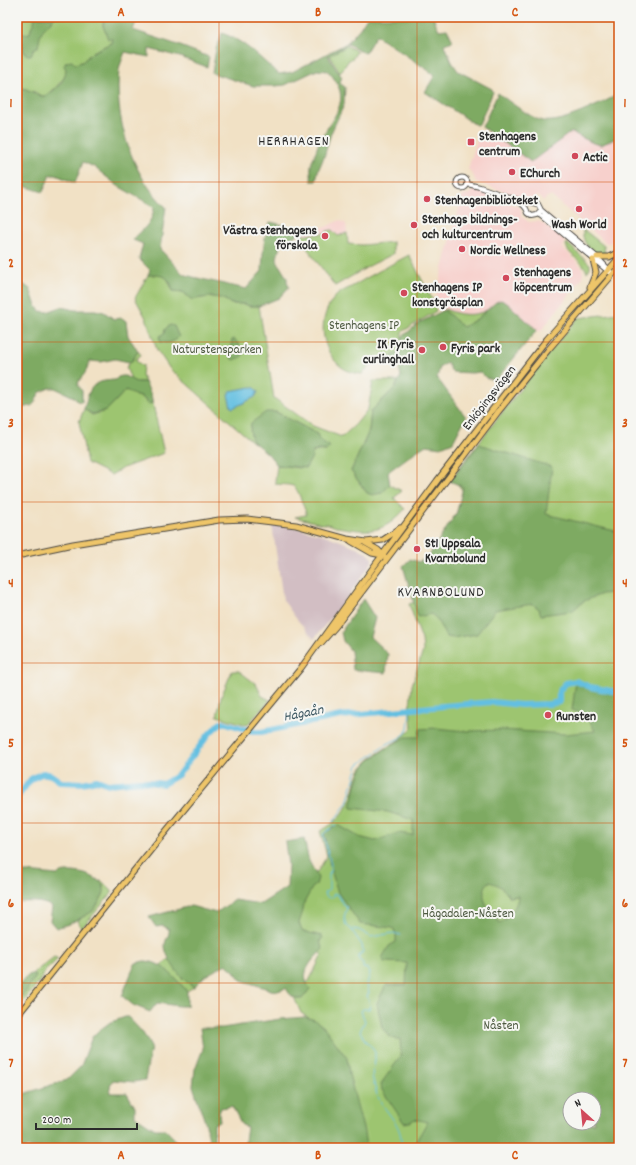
<svg xmlns="http://www.w3.org/2000/svg" width="636" height="1165" font-family="Dekko,sans-serif">
  <style>
    .built { fill: #f7d0cc }
    .industrial { fill: #d2bec3 }
    .green { fill: #9dc570; stroke: #64784e; fill-rule: evenodd }
    .forest { fill: #7eaa62; stroke: #546a46; fill-rule: evenodd }
    .water { fill: #63bfe1; stroke: #477586 }
    .lines { fill: none; stroke-linecap: round; stroke-linejoin: round }
    .stream { stroke: #63bfe1; stroke-width: 1 }
    .river { stroke: #63bfe1; stroke-width: 6 }
    .minor-casing { stroke: #494642; stroke-width: 6 }
    .major-casing { stroke: #494642; stroke-width: 7 }
    .minor { stroke: #fff; stroke-width: 4 }
    .major { stroke: #eec569; stroke-width: 5 }
    .grid { fill: none; stroke: #d5540f; stroke-width: 1; stroke-opacity: 0.55 }
    .poi-dot { fill: #d1495b; stroke: #f6f6f2; stroke-width: 1.5 }
    .labels { text-anchor: middle; stroke-width: 4; stroke-linejoin: round; paint-order: stroke }
    .poi-label { font-size: 13px; font-weight: bold; fill: #2b2b2b; stroke: #f6f6f2; text-anchor: start }
    .park-label { font-size: 13px; fill: #4d5940; stroke: #f6f6f2 }
    .street-label { font-size: 13px; fill: #2b2b2b; stroke: #f6f6f2 }
    .neighbourhood-label { font-size: 14px; letter-spacing: 1px; fill: #2b2b2b; stroke: #f6f6f2 }
    .water-label { font-size: 14px; font-style: italic; fill: #3c5762; stroke: #f6f6f2 }
    .neatline { fill: none; stroke: #d5540f; stroke-width: 1.5 }
    .grid-label { font-size: 13px; text-anchor: middle; font-weight: bold; fill: #d5540f }
  </style>
  <rect width="100%" height="100%" fill="#f6f6f2"/>
  <filter id="ink" filterUnits="userSpaceOnUse"><feTurbulence type="fractalNoise" baseFrequency=".025" numOctaves="2"/><feDisplacementMap in="SourceGraphic" scale="8" xChannelSelector="R" yChannelSelector="G"/><feConvolveMatrix kernelMatrix="1 2 1 2 8 2 1 2 1" color-interpolation-filters="sRGB"/></filter>
  <filter id="wash" filterUnits="userSpaceOnUse"><feTurbulence type="fractalNoise" baseFrequency=".012" numOctaves="4" result="noise"/><feDisplacementMap in="SourceGraphic" scale="16" xChannelSelector="R" yChannelSelector="G"/><feGaussianBlur stdDeviation="0.9" result="paint"/><feColorMatrix in="noise" values="0 0 0 0 0 0 0 0 0 0 0 0 0 0 0 0 0 1.4 0 .05"/><feComposite in="paint" operator="in"/></filter>
  <g filter="url(#wash)">
    <rect width="100%" height="100%" fill="#f1e1c5"/>
    <!-- built -->
    <path class="built" d="M480,130L491,134L531,162L571,132L585,139L615,138L619,137V235L610,243H606L551,196L547,197L544,201L538,196L528,200L476,182L473,175L468,169Z
      M474,190L520,207L522,212L521,216L526,220L529,222L537,221L541,222L565,240L563,248L582,267L583,273V277L540,332L507,303L501,300L495,302L477,319L463,327L439,305L435,299L461,200L462,196L469,194Z
      M340,220L346,224L348,240L319,254L303,239L300,230L326,227Z"/>
    <!-- industrial -->
    <path class="industrial" d="M272,524L297,528L325,535L359,548L370,555L372,558V562L349,595L314,639L295,617L283,600Z"/>
    <!-- green -->
    <path class="green" d="M17,17H104L103,26L112,39L111,43L93,52L82,62L75,64C66,75 58,87 46,96H41L35,92L17,87Z
      M347,46L357,51L353,58L349,60L340,73L329,55Z
      M332,230L338,236L347,233L348,244L362,245L393,242V254L371,265L335,286L304,244L301,235L327,233V231Z
      M583,230L588,233L604,246L605,255C593,256 581,243 583,230Z
      M567,243L590,264V268L587,272C583,260 568,256 566,245Z
      M409,255L433,301L436,311L402,332V337L404,347L391,357L381,359L373,363L362,374C346,373 336,365 329,352C319,333 322,310 337,295C341,291 348,289 353,286C371,275 390,265 409,255Z
      M161,274L167,278L173,291L183,292L192,300C205,297 220,294 231,304H245L249,306H259L274,398L313,426L342,437L356,424L368,409L373,381H398L395,388L371,411L369,431L351,471L367,493H382L390,485L402,491L394,498L405,509C382,535 369,532 337,527C332,526 327,523 322,524L295,517L306,515V512C303,507 298,487 293,486C288,484 281,485 276,484L275,481L277,465L299,468C308,457 311,449 326,451L329,447L318,439L317,434L276,412L250,430L254,443L170,369L157,350L146,318L135,298L148,275Z
      M445,309C458,315 474,317 487,310L477,319L463,327L444,310Z
      M619,313V1148H361L320,1025L301,1013L293,995L309,981L322,955L304,939L295,925L301,898L327,856L320,831C340,821 347,810 354,789C356,781 357,773 363,766C377,750 398,744 412,728L410,706L409,705H410L412,685L423,651L422,640L409,604L431,596L463,491L452,477L550,351L578,318ZM570,1099H594V1123H570Z
      M138,351L141,355L137,358L136,361L143,366V365L142,376L145,382H136L130,380V376L128,373V371L126,368Z
      M126,390L136,396L142,397L147,403H152V400L164,453L123,468L111,475L87,463L79,422L84,409L92,415L106,411Z
      M232,671H239L256,684L262,696L270,700L247,725L217,716L221,697Z
      M101,880L112,891V893L81,929L78,920L93,911L104,888L100,881Z
      M54,957L57,958L58,959L45,971L39,982L17,1010V999L21,997L34,974H32Z
      M169,959L181,977L194,987L187,991L172,975L161,966Z"/>
    <!-- forest -->
    <path class="forest" d="M35,17H55L42,31L40,37L38,47L35,48L31,55H27L24,52L22,43L17,40V32L23,34L30,33C31,26 35,21 35,17Z
      M104,17H138L133,30L175,44L209,57L207,67L180,57L149,49V57L125,52C123,58 120,64 119,70C114,116 130,174 166,207L160,249L183,274L193,277L246,289L262,271C263,252 263,239 270,222L296,228L298,234L283,242L280,246L277,258L278,263L287,278V282L289,287L279,298L259,306H249L245,304H231C220,294 205,297 192,300L183,292L173,291C169,275 163,275 148,275L150,270L139,259L143,244L133,240C142,229 152,225 154,208L151,205L118,186L94,167L83,162L75,183L56,175H50L43,192L17,184V87L26,89L41,96H46C56,89 65,82 66,69L64,66L66,62L72,61L75,64L82,62L93,52L111,43L112,39H108L103,26Z
      M367,17H433L439,30L447,29L453,41L444,44L452,62L458,71L492,89L493,92L479,124L476,125L425,92L435,75L376,35L365,53L348,44L328,56L336,69L342,77L340,82L342,85L345,87L344,105L331,133L324,157L318,171L316,181H311C312,176 310,170 311,165C313,159 316,151 318,145C331,116 356,102 328,71L317,70L285,85L275,86H253L212,73L216,49L222,33C247,42 259,58 279,74L292,72L347,43L360,28Z
      M498,93C507,100 534,120 543,121C562,124 602,103 619,94V137L601,145L593,143L571,132L531,162L482,127Z
      M17,280L30,289L36,306L40,311L47,312L61,307L75,310H95L104,312L114,319L122,318L126,321L128,336L138,351L132,361L129,362L115,359L101,362L90,361L85,373L79,381L78,385L82,391V402L77,401L74,397L55,388H49L39,393C32,412 31,403 17,410Z
      M501,300L507,303L537,330L496,380L486,378L480,372L472,373L452,372L447,363L440,367L437,378L466,417L453,442L441,447L426,445L415,452L388,472L390,485L382,493L372,495L367,493L351,471L369,431L371,411L395,388L401,376L399,368L391,357L404,347L402,337L419,323L444,310L463,327L477,319L496,302Z
      M170,325L174,326L179,337C175,342 167,344 161,342L159,337L164,333L165,329Z
      M234,339L241,347L244,354L240,358L233,360L231,358L232,348L231,345L232,340Z
      M122,376H125L136,382H145C148,389 153,396 152,403L149,404L142,397L136,396L126,390L106,411L92,414L84,409C90,387 91,381 115,380L118,377Z
      M266,412H276L317,434L319,439L330,447L326,451L319,450L313,452L312,457L306,468L277,465C274,462 272,458 269,455C257,443 248,444 251,423Z
      M479,444L552,467L546,514L619,532V592L602,594L584,601L572,611L541,615L539,609L533,604L495,610L477,634L453,638L446,637L436,618L431,614L418,617L403,566L410,559L419,562L428,557L457,512L463,487L450,481Z
      M363,599L375,618L370,637L388,654L386,673L353,670L351,651L343,641L341,632Z
      M576,681L590,687L617,692H619V1148H412L421,1133L427,1122L415,1119L410,1122L404,1123L382,1090L381,1085L385,1078L401,1056L400,1039H395L389,1036L382,1028L377,1003L386,985H406L407,963L384,962L382,958L389,946L396,942V934L393,928L360,924L338,893L330,866L324,833L338,825L359,837L375,841L398,833L413,835V820L388,812L351,808L356,785L361,771L367,762L389,746L406,737H419L420,729L436,728L466,731L503,730L565,734L595,731L587,716L572,710ZM488,882C497,883 505,889 509,897L518,896C518,906 508,918 500,923C490,911 477,898 488,882ZM570,1099H594V1123H570Z
      M304,839L309,861L318,878L316,885L312,888L304,903L303,911L299,923L302,931L322,936L323,938L320,940L321,945L323,949C312,961 298,972 310,989L302,999C293,998 290,996 286,988L278,991L271,990L241,980L234,971L226,964L205,976L194,987C190,984 185,981 182,977C175,971 164,953 165,944C166,938 170,935 169,929L163,926L156,927L149,917L191,906L216,913L234,900L261,904L287,887L288,865L285,842Z
      M27,872L57,875C66,867 107,875 104,892C104,895 101,898 100,901C97,905 94,910 90,913L69,924L56,928L50,921L52,907C42,900 28,902 17,902V873Z
      M144,961C163,961 175,979 187,991V1006H179L157,1003L150,1012L133,1005L122,996L134,966L136,963Z
      M30,974H34L36,976L35,978L24,994L17,999V986Z
      M125,1017H128L143,1033L151,1047L145,1080L134,1082L113,1080L110,1086L111,1093H127L135,1107V1116L155,1129H165L175,1139V1148H17V1096L67,1080L81,1066L92,1037L97,1032L109,1023Z
      M305,1017L315,1020L324,1027L347,1058L349,1074L364,1132L366,1148H244L247,1127L242,1125L232,1106L221,1108L219,1113L220,1121L214,1124V1142L241,1148H222L219,1146L210,1145L206,1125L193,1086L195,1069L203,1049L200,1028H222L280,1019Z"/>
    <!-- water -->
    <path class="water" d="M251,387L255,388L258,392L255,397C247,401 241,405 232,408L231,407L228,395L230,391Z"/>
    <g class="lines">
      <!-- stream -->
      <path class="stream" d="M333,822L347,803L358,765L387,744L399,738L405,734L408,728L410,710
        M336,825L323,834L331,865L329,875V890L324,893L326,896L329,898L332,897L334,894H337C341,899 342,904 347,908L344,917L346,925L351,929L362,945L363,952L358,956L359,960L363,963V968L368,969L370,973L367,984L369,993L367,995L370,1005L369,1009H363L361,1011L365,1021L360,1031L366,1042L373,1048L375,1052V1061L372,1076L377,1095
        M353,929L359,930L371,937L393,933L401,935
        M378,1097C387,1116 404,1124 401,1148"/>
      <!-- river -->
      <path class="river" d="M17,798L31,779L43,773L51,775L61,782L82,783L97,780L108,784L141,781L163,784L178,775L209,734L217,726L221,723H226L255,732H261L341,716L443,706L492,702L521,705L549,704L559,702V691L566,683L576,681L590,687L617,692H619"/>
    </g>
  </g>
  <g filter="url(#ink)">
    <g class="lines">
      <!-- minor casing -->
      <g class="minor-casing">
        <path id="minor" d="M456.5 183a5.5 5.5 0 1 1 11 0a5.5 5.5 0 1 1-11 0Z
          M467,184L480,187L514,199L538,204L541,210L597,257L613,274
          M516,200C522,204 526,206 528,213L532,216L537,215L540,212
          M538,214L542,216L609,272"/>
      </g>
      <!-- major casing -->
      <g class="major-casing">
        <path id="major" d="M597,257H609L619,252
          M590,287L596,272L593,260
          M351,541L372,553L382,555
          M364,542L378,550L385,557
          M17,556L73,544L219,520L247,519L296,525L347,539L366,542L383,540L392,534L400,528
          M321,643L336,626L498,412L548,350L619,267
          M17,1016L158,841L301,668L375,565L437,481L547,339L619,258"/>
      </g>
      <!-- minor -->
      <use href="#minor" class="minor"/>
      <!-- major -->
      <use href="#major" class="major"/>
    </g>
  </g>
  <!-- grid -->
  <path class="grid" d="M219,17V1148M417,17V1148M17,182H619M17,342H619M17,502H619M17,663H619M17,823H619M17,983H619"/>
  <!-- markers -->
  <g class="poi-dot">
    <rect x="467" y="138" width="8" height="8" rx="2"/>
    <circle cx="575" cy="156" r="4"/>
    <circle cx="512" cy="172" r="4"/>
    <circle cx="427" cy="199" r="4"/>
    <circle cx="579" cy="209" r="4"/>
    <circle cx="414" cy="225" r="4"/>
    <circle cx="325" cy="236" r="4"/>
    <circle cx="462" cy="249" r="4"/>
    <circle cx="506" cy="278" r="4"/>
    <circle cx="404" cy="293" r="4"/>
    <circle cx="443" cy="347" r="4"/>
    <circle cx="422" cy="350" r="4"/>
    <circle cx="417" cy="549" r="4"/>
    <circle cx="548" cy="715" r="4"/>
  </g>
  <g class="labels">
    <!-- poi labels -->
    <g class="poi-label">
      <text x="479" y="140">Stenhagens<tspan x="479" dy="15">centrum</tspan></text>
      <text x="583" y="161">Actic</text>
      <text x="520" y="177">EChurch</text>
      <text x="435" y="204">Stenhagenbiblioteket</text>
      <text x="422" y="223">Stenhags bildnings-<tspan x="422" dy="15">och kulturcentrum</tspan></text>
      <text x="579" y="228" text-anchor="middle">Wash World</text>
      <text x="317" y="234" text-anchor="end">Västra stenhagens<tspan x="317" dy="15">förskola</tspan></text>
      <text x="470" y="254">Nordic Wellness</text>
      <text x="514" y="276">Stenhagens<tspan x="514" dy="15">köpcentrum</tspan></text>
      <text x="412" y="291">Stenhagens IP<tspan x="412" dy="15">konstgräsplan</tspan></text>
      <text x="414" y="348" text-anchor="end">IK Fyris<tspan x="414" dy="15">curlinghall</tspan></text>
      <text x="451" y="352">Fyris park</text>
      <text x="425" y="547">St1 Uppsala<tspan x="425" dy="15">Kvarnbolund</tspan></text>
      <text x="556" y="720">Runsten</text>
    </g>
    <!-- park labels -->
    <g class="park-label">
      <text x="364" y="329">Stenhagens IP</text>
      <text x="217" y="353">Naturstensparken</text>
      <text x="468" y="917">Hågadalen-Nåsten</text>
      <text x="501" y="1029">Nåsten</text>
    </g>
    <!-- street labels -->
    <g class="street-label">
      <text transform="translate(488 397) rotate(-52)" y="5">Enköpingsvägen</text>
    </g>
    <!-- neighbourhood labels -->
    <g class="neighbourhood-label">
      <text x="294" y="145">HERRHAGEN</text>
      <text x="441" y="596">KVARNBOLUND</text>
    </g>
    <!-- water labels -->
    <g class="water-label">
      <text transform="translate(303 712) rotate(-11)" y="5">Hågaån</text>
    </g>
  </g>
  <!-- margin -->
  <rect width="636" height="1165" fill="none" stroke="#f6f6f2" stroke-width="44"/>
  <!-- north arrow -->
  <g transform="translate(582 1111) rotate(333)"><circle r="19" fill="#f6f6f2" stroke="#a5a5a2"/>
  <path d="M0-3L7 15L0 10L-7 15Z" fill="#d1495b"/>
  <text y="-6" font-size="11" font-weight="bold" text-anchor="middle" fill="#2b2b2b">N</text>
  </g>
  <!-- scale -->
  <path d="M36 1123v6h101v-6" fill="none" stroke="#2b2b2b" stroke-width="2"/>
  <text x="42" y="1123" font-size="12" fill="#2b2b2b" stroke="#f6f6f2" stroke-width="3" paint-order="stroke">200 m</text>
  <rect x="22" y="22" width="592" height="1121" class="neatline"/>
  <g class="grid-label">
    <text x="121" y="16">A</text>
    <text x="318" y="16">B</text>
    <text x="515" y="16">C</text>
    <text x="11" y="107">1</text>
    <text x="625" y="107">1</text>
    <text x="11" y="267">2</text>
    <text x="625" y="267">2</text>
    <text x="11" y="427">3</text>
    <text x="625" y="427">3</text>
    <text x="11" y="587">4</text>
    <text x="625" y="587">4</text>
    <text x="11" y="747">5</text>
    <text x="625" y="747">5</text>
    <text x="11" y="907">6</text>
    <text x="625" y="907">6</text>
    <text x="11" y="1067">7</text>
    <text x="625" y="1067">7</text>
    <text x="121" y="1159">A</text>
    <text x="318" y="1159">B</text>
    <text x="515" y="1159">C</text>
  </g>
</svg>
